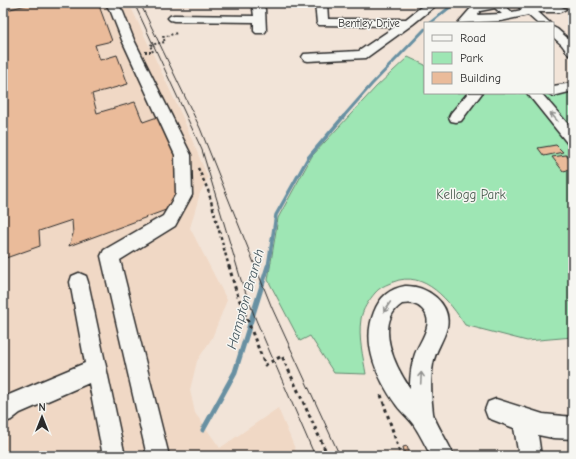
<svg xmlns="http://www.w3.org/2000/svg" width="576" height="459" font-family="'Comic Neue',sans-serif">
  <style>
    .built { fill: #f0d8c5 }
    .green { fill: #9ee6b4; stroke: #648870 }
    .lines { fill: none; stroke-linecap: round; stroke-linejoin: round }
    .stream-far2 { stroke: #6790a2; stroke-width: 3 }
    .stream-far1 { stroke: #6790a2; stroke-width: 3.5 }
    .stream { stroke: #6790a2; stroke-width: 5 }
    .building { fill: #eabb9a; stroke: #2b2b2b }
    .minor-casing { stroke: #2b2b2b; stroke-width: 3 }
    .path-far2 { stroke: #2b2b2b; stroke-width: 2; stroke-dasharray: 2 2; stroke-linecap: butt }
    .path-far1 { stroke: #2b2b2b; stroke-width: 2.5; stroke-dasharray: 3 3; stroke-linecap: butt }
    .path { stroke: #2b2b2b; stroke-width: 3; stroke-dasharray: 3.5 3.5; stroke-linecap: butt }
    .minor { fill: #f6f6f2; fill-rule: evenodd }
    .tram { stroke: #2b2b2b; stroke-width: 1 }
    .oneway { stroke: #90908e }
    .labels { text-anchor: middle; stroke-width: 3; stroke-linejoin: round; paint-order: stroke }
    .far-street-label { font-size: 11px; fill: #2b2b2b; stroke: #f6f6f2 }
    .park-label { font-size: 13px; fill: #485a4d; stroke: #f6f6f2 }
    .water-label { font-size: 14px; font-style: italic; fill: #44555c; stroke: #f6f6f2 }
  </style>
  <rect width="100%" height="100%" fill="#f2e4d8"/>
  <filter id="ink" filterUnits="userSpaceOnUse"><feTurbulence type="fractalNoise" baseFrequency=".025" numOctaves="2"/><feDisplacementMap in="SourceGraphic" scale="8" xChannelSelector="R" yChannelSelector="G"/><feConvolveMatrix kernelMatrix="1 2 1 2 8 2 1 2 1" color-interpolation-filters="sRGB"/></filter>
  <g filter="url(#ink)">
    <!-- built -->
    <path class="built" d="M3,3H129L182,116L208,178L200,193L190,228L227,300L212,338L197,361L190,390L195,413L220,448L278,408L298,456H3Z"/>
    <!-- green -->
    <path class="green" d="M408,57L425,65V93H553V86L573,82V126L560,128L573,144V337L527,341L465,325C450,302 425,269 393,282C386,285 380,287 375,293C369,300 362,310 361,319C358,338 363,356 366,374L334,373L310,336L300,341L268,280L278,218L312,156L376,87Z"/>
    <g class="lines">
      <!-- stream-far2 -->
      <path class="stream-far2" d="M430,23L455,3
        M343,117L372,84L425,29"/>
      <!-- stream-far1 -->
      <path class="stream-far1" d="M268,267L276,215L308,158L344,116"/>
      <!-- stream -->
      <path class="stream" d="M203,430L235,372L268,266"/>
    </g>
    <!-- building -->
    <path class="building" d="M29,3H98L112,41L95,45L100,60L117,55L128,84L92,94L97,113L135,102L143,122L160,116L182,171L174,207L69,246L73,234L72,220L39,231L40,246L3,259V11L26,5Z
      M556,145L563,152L544,156L538,148Z
      M566,155L573,164V169L563,171L552,157Z
      M407,446L410,456H405L403,447Z"/>
    <g class="lines">
      <!-- minor casing -->
      <g class="minor-casing">
        <path id="minor" d="M105,3H117L123,12L134,40L191,155L192,195L175,226L120,260L169,456H147L101,256L104,250L163,216L176,194L175,155L122,40L111,12Z
          M249,3H261L265,9L266,31L264,33H256L254,31V22L174,21L170,20L168,18L170,16L174,15L254,16L253,9Z
          M315,3H327L328,19H406L426,3H439L413,24L366,58L308,61L304,60L302,57L304,54L359,51L396,26L319,25L317,23Z
          M485,3H502L512,12L522,10L518,6L523,3L528,4L532,7L560,6L566,9L560,12H538L550,23H537L528,15L501,21L458,23L472,7ZM495,8L502,14L477,15L480,11Z
          M553,27L557,29L573,43V56L569,55L562,45L553,37Z
          M573,83V91L553,96L548,93H553V86Z
          M468,93H482L461,121L456,122L451,121L449,117L451,113Z
          M527,93H541L573,130V145L568,144Z
          M79,273L86,276L88,282L125,456H103L89,383L20,413L11,420L3,423V398L4,397L85,363L70,282L72,276Z
          M405,286C426,285 452,303 447,327C444,340 435,351 433,364C430,380 431,397 433,413C434,421 450,445 454,456H431C425,445 420,434 413,424C408,417 401,412 397,406C378,380 361,344 374,312C380,297 389,289 405,286ZM402,304C410,303 416,303 422,309C436,323 420,340 415,354C411,365 410,377 410,388C396,368 373,323 402,304Z
          M496,399L543,414L573,417V439L553,438L538,435L541,456H519L514,428L488,418L485,410L488,402Z"/>
      </g>
      <!-- path-far2 -->
      <path class="path-far2" d="M145,52H153L150,45L165,42L163,37L177,33"/>
      <!-- path-far1 -->
      <path class="path-far1" d="M198,168L208,190L229,267"/>
      <!-- path -->
      <path class="path" d="M229,266L236,291L265,365L282,356L328,456
        M381,395L401,456"/>
      <!-- minor -->
      <use href="#minor" class="minor"/>
      <!-- tram -->
      <path class="tram" d="M134,3L202,150L241,280L256,320L315,456
        M140,3L200,128L272,308L340,456"/>
    </g>
    <!-- one-way arrows -->
    <defs><path id="oneway-shaft" d="M-6 0H5M1.5-3L5.5 0L1.5 3" fill="none" stroke-width="1.6" stroke-linecap="round" stroke-linejoin="round"/></defs>
    <g class="oneway">
      <use href="#oneway-shaft" transform="translate(554 117) rotate(-130)"/>
      <use href="#oneway-shaft" transform="translate(387 307) rotate(124)"/>
      <use href="#oneway-shaft" transform="translate(421 378) rotate(-87)"/>
    </g>
  </g>
  <g class="labels">
    <!-- far-street labels -->
    <g class="far-street-label">
      <text x="369" y="27">Bentley Drive</text>
    </g>
    <!-- park labels -->
    <g class="park-label">
      <text x="471" y="199">Kellogg Park</text>
    </g>
    <!-- water labels -->
    <g class="water-label">
      <text transform="translate(245 299) rotate(-74)" y="5">Hampton Branch</text>
    </g>
  </g>
  <!-- margin -->
  <rect width="576" height="459" fill="none" stroke="#f6f6f2" stroke-width="16"/>
  <rect x="8" y="8" width="560" height="443" fill="none" stroke="#2b2b2b" stroke-width="1.5" filter="url(#ink)"/>
  <!-- legend -->
  <rect x="424" y="22" width="130" height="72" fill="#f6f6f2" stroke="#a5a5a2"/>
  <rect x="432" y="35" width="20" height="6" fill="#f6f6f2" stroke="#a5a5a2"/>
  <text x="460" y="42" font-size="12" fill="#2b2b2b">Road</text>
  <rect x="432" y="52" width="20" height="12" fill="#9ee6b4" stroke="#a5a5a2"/>
  <text x="460" y="62" font-size="12" fill="#2b2b2b">Park</text>
  <rect x="432" y="72" width="20" height="12" fill="#eabb9a" stroke="#a5a5a2"/>
  <text x="460" y="82" font-size="12" fill="#2b2b2b">Building</text>
  <!-- north arrow -->
  <g transform="translate(42 417)" stroke="#f6f6f2" stroke-width="3" paint-order="stroke">
  <path d="M0-3L7 15L0 10L-7 15Z" fill="#2b2b2b"/>
  <text y="-6" font-size="11" font-weight="bold" text-anchor="middle" fill="#2b2b2b">N</text>
  </g>
</svg>
